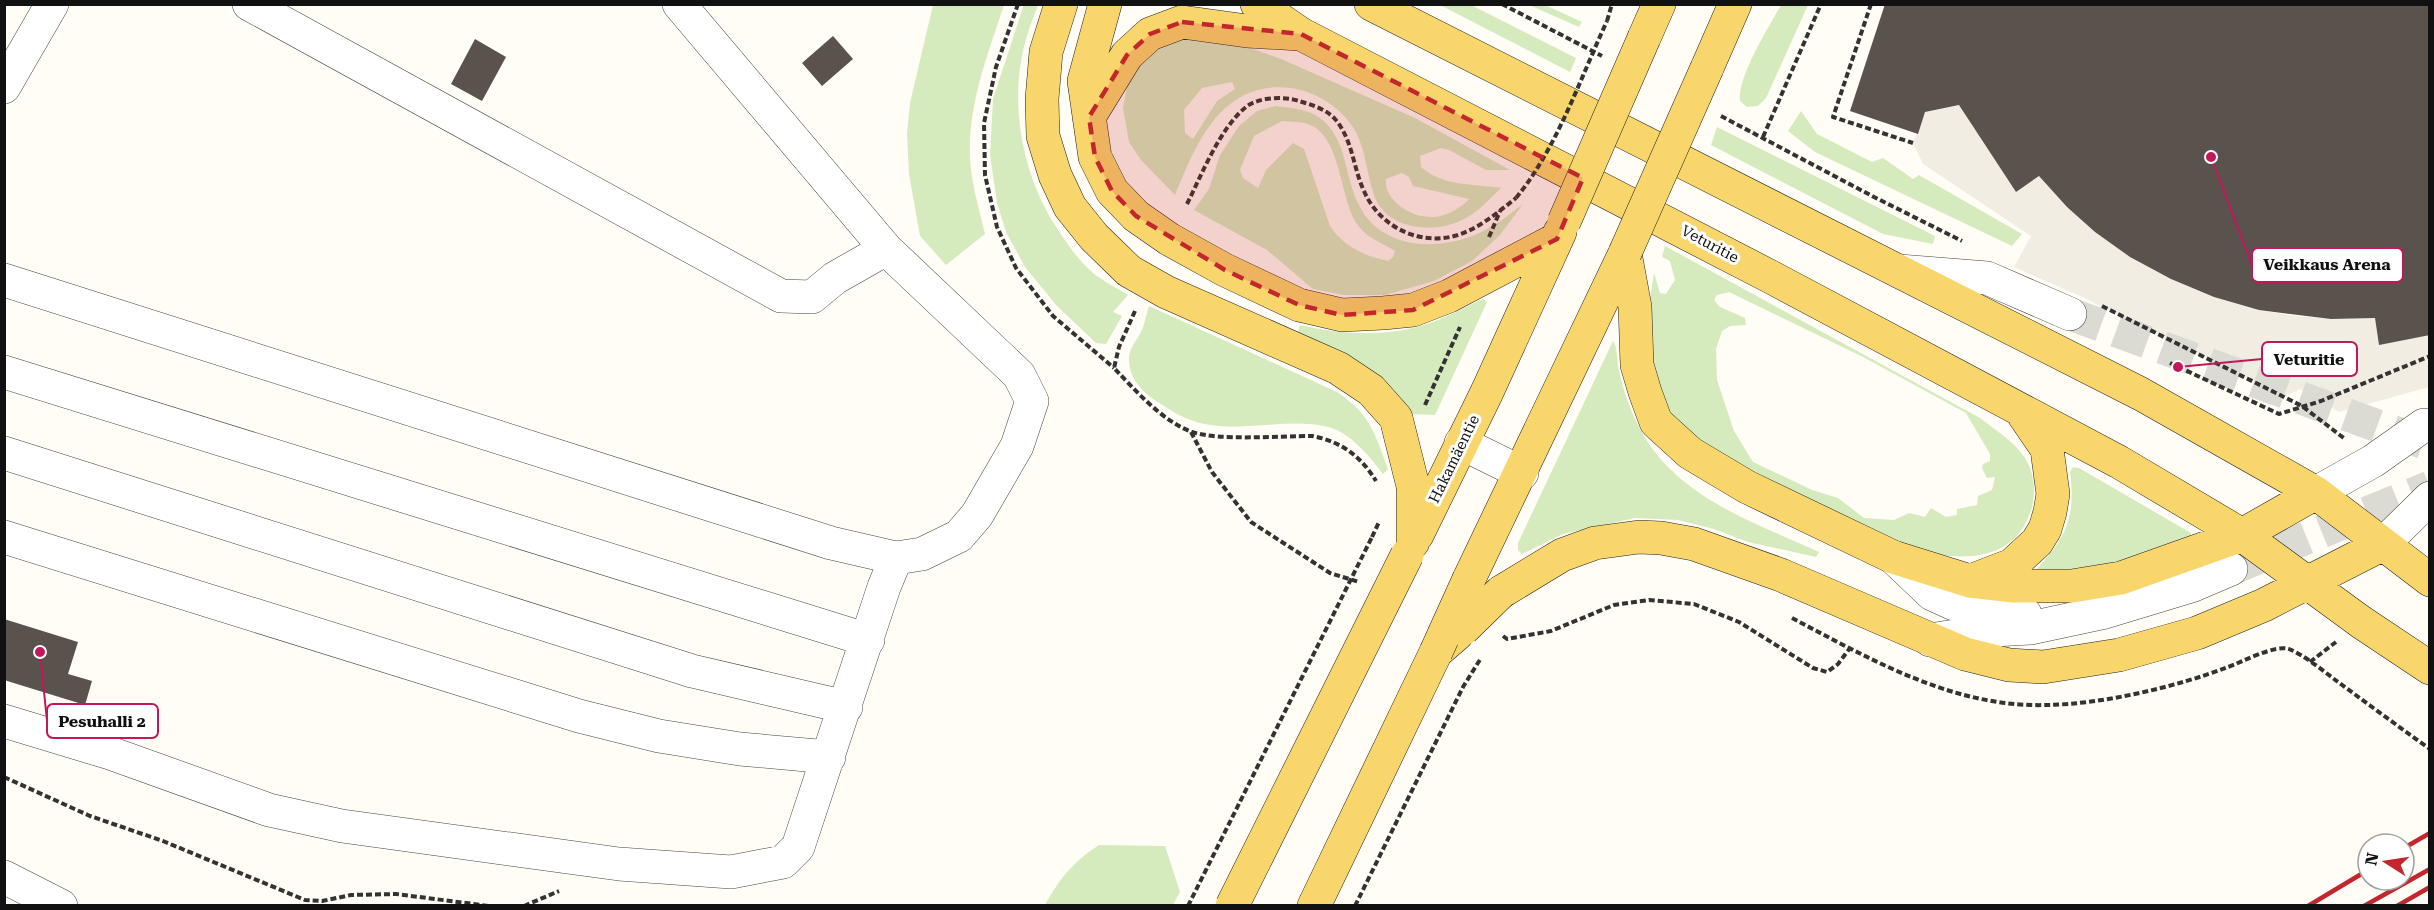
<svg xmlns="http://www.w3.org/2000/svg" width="2434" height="910" font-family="'Roboto Serif',serif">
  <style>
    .green { fill: #d5ebbd; fill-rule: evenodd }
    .plaza { fill: #f1ede2 }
    .building { fill: #5a524d }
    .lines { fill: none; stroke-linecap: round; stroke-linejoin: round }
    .minor-tunnel { stroke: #dbdad3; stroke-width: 33; stroke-dasharray: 33 16; stroke-linecap: butt }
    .minor-casing { stroke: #444; stroke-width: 34 }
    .major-casing { stroke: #222; stroke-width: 34 }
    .path { stroke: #333; stroke-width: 4; stroke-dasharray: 6 3; stroke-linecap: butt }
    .minor { stroke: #fff; stroke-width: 33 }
    .major { stroke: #f9d66b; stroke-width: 33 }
    .rail { stroke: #c4262e; stroke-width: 4.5 }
    .major-bridge-casing { stroke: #222; stroke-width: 34; stroke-linecap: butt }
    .path-bridge { stroke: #333; stroke-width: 4; stroke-dasharray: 6 3; stroke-linecap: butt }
    .major-bridge { stroke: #f9d66b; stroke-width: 33 }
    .marked { fill: #c4262e; fill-opacity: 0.2; stroke: #c4262e; stroke-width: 4.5; stroke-dasharray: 12 8; stroke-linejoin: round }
    .labels { text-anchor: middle; stroke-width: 6; stroke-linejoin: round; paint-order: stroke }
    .street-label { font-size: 15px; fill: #111; stroke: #fff }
    .leader { fill: none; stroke: #c2185b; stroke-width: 2 }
    .callout-dot { fill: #c2185b; stroke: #fff; stroke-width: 2 }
    .callout { fill: #fff; stroke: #c2185b; stroke-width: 2 }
    .callout-label { font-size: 16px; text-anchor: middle; font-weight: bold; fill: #111 }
  </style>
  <rect width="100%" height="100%" fill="#fffdf5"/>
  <!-- green -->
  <path class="green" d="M1024,4L1038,5C1034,16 1029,28 1026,39C1008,102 1022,176 1058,230C1068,245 1079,261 1093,273C1103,281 1117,288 1128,295L1113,312L1122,316L1106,344L1096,343L1057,306L1025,267L1006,232L997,203L990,155L993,99Z
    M933,5H1004C988,54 968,104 970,157C971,183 979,208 985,234L946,265L920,236L909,174L907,133L910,103Z
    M1440,5H1471L1576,58L1570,72Z
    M1529,5H1545L1582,22L1579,27Z
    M1781,5H1808L1766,98L1758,106L1747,107L1740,101C1737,77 1769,27 1781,5Z
    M1182,36L1239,44L1281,59L1415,118L1510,170H1486L1449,150L1441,148L1420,156L1421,167C1442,186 1474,184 1501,188C1489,200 1477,213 1462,220C1432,235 1383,229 1373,192C1366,170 1365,142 1350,123C1322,86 1267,74 1229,105C1203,125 1187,166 1175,195L1141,160L1129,142L1123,108L1128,82L1150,51ZM1232,82L1235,89L1217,101L1193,139L1185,133L1184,110L1202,88ZM1402,173L1409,177L1413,186L1469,199C1460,209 1445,217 1432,217C1412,218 1383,200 1386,179Z
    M1276,106C1290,108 1308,109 1320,118C1348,139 1344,177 1359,205C1382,252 1444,252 1485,230C1498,224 1511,213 1523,204L1500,235L1472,261L1434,281L1385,295H1344L1313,289L1267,250L1194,210L1209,189L1220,155L1239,126L1257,111ZM1282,121C1291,122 1302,121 1310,125C1341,137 1340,199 1357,224C1365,237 1382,243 1395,251L1393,257L1388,261C1365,256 1344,247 1330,226L1304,149L1293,143L1266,170L1258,188L1243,178L1240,170L1254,136Z
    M1801,111L1817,134L1872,162L1883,158L1913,179L1919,175L2022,234L2012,246L1815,152L1788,131Z
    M1717,127L1935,236L1933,244L1883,234L1711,145Z
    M1665,246L1980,418C1995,430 2015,442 2025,458C2034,472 2036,491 2032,507C2016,563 1965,560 1918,552L1729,466L1674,423L1656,389L1648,312L1654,273L1660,293L1666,294L1675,280L1670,261L1662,257ZM1729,292L1863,357L1966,413L1990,454V461L1983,464L1982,468L1987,478L1995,477L1992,490L1978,496L1977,505L1957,509V515L1946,517L1931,508L1925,517L1909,513L1894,520L1864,518L1838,498L1812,490L1753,462L1734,431L1717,380L1716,349L1722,331L1730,326L1746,325L1745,318L1720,307L1714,300L1717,295Z
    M1483,299L1487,302L1435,415L1410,414L1297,335L1300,325C1344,335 1389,338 1433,322C1450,316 1466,306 1483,299Z
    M1149,306L1337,392C1371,415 1374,432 1388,469L1383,474C1370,457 1350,432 1328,427C1282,416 1233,437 1188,419C1177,415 1166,407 1156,401C1142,391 1130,379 1129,361C1128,350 1136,341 1141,332C1145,324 1146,314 1149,306Z
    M1613,341C1617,346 1617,358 1618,366C1622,385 1628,405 1637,423C1672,496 1751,521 1819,552L1816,557L1748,542L1714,529L1678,520L1635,518L1563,534L1522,554L1518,550V543Z
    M2073,467L2079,468L2191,533V537L2088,572L2035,571C2066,539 2076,517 2070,472Z
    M1099,845L1165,846L1180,892L1173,905H1045C1060,878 1073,862 1099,845Z"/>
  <!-- plaza -->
  <path class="plaza" d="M1993,99L1980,137L2016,192L2039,176L2067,207L2095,232L2130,257L2171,279L2214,297L2259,310L2296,316L2331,319L2375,318L2379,344L2429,335V387L2339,412L2300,389L2284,397L2078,295L2014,267L2031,236L1923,164L1913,143L1925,112Z"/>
  <!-- building -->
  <path class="building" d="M1885,4H2430V335L2379,345L2375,318L2331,319L2259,310L2214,297L2171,279L2130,257L2095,232L2067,207L2039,176L2016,192L1959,105L1925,112L1918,134L1850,111Z
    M833,36L853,59L822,86L802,63Z
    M475,39L506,57L482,101L451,84Z
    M4,619L78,642L68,674L92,681L85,705L4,680Z"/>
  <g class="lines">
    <!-- minor-tunnel -->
    <path class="minor-tunnel" d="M2070,314L2430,445
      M2231,569L2430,487"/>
    <!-- minor casing -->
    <g class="minor-casing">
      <path id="minor" d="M249,4L781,296L812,297L835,278L886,249
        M4,87L52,4
        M1899,271L1987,278L2070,314
        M4,280L831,543L896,558L922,554L959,536L977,515L1017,446L1032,401L1019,375L886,249L679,4
        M4,372L868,640
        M1461,443L1522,473
        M4,453L692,671L846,707
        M2316,493L2373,461L2424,425
        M4,537L579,716L659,736L740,749L829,757
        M2383,544L2430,498
        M1893,557L1932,594L1954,604L2025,614
        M1930,640L1993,630L2030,628L2105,612L2191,586L2231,569
        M4,721L110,753L269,810L342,826L619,864L731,872L783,862L798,847L884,587L896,558
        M4,877L61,906"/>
    </g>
    <!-- major casing -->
    <g class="major-casing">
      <path id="major" d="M1061,4L1046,52L1042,99L1043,136L1055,175L1070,207L1094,237L1129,271L1166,292L1338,368L1371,390L1396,418L1413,486V542
        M1105,4L1084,81L1095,157L1112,191L1136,216L1169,239L1225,270L1299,305L1342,315L1383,313L1413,310L1449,296L1557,239
        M1257,4L1301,34L1771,277L2119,462L2242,535L2361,622L2430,668
        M1371,4L2141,394L2316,493L2430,580
        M1644,38L1659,4
        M1707,68L1735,4
        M1089,117L1127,55L1150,34L1182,22L1247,31L1299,34
        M1625,253L1635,307L1637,365L1645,392L1656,422L1690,453L1747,487L1893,557L1970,581L2014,586H2072L2121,578L2242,535L2316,493
        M1417,535L1487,392L1560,232
        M1469,579L1625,253
        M1973,580L2012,565L2037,542L2045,529L2050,512L2053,494L2047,449L2023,414
        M1501,592L1562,555L1595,543L1639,537L1661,538L1694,544L1781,575L1965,654L2009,665L2043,667L2119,655L2197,633L2264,605L2383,544
        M1314,906L1436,652L1457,634"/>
    </g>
    <!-- path -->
    <path class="path" d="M1018,4L996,67L984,123L985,175L997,227L1016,268L1053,316L1114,368
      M1502,4L1602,56
      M1871,4L1833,117L1913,143
      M1607,21L1612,4
      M1721,116L1874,197L1962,241
      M1763,137L1821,4
      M1187,204C1202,174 1220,128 1246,107C1258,97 1285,96 1299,101C1312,105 1326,109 1335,119C1353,140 1353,168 1364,191C1378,224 1414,244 1450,237C1475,232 1497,213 1516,198
      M1489,237L1500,211
      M2102,306L2302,406L2345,439
      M1135,311L1119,347L1114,368C1135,390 1162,421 1192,432C1219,441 1281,436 1312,436C1340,441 1361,456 1376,481
      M2170,363L2279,414L2321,401L2430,356
      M1425,405L1460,327
      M1191,432L1212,472L1251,522L1330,573L1359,582
      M1372,537L1379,522
      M1792,618C1872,660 1954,708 2047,705C2103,704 2176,687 2228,667C2242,662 2276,644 2289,649C2306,656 2323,671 2338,682C2368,704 2399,727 2430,749
      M1503,636L1507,639L1551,631L1614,605L1649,600L1694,604L1739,622L1813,668L1827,672L1838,664L1850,648
      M2310,662L2336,642
      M4,777L90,816L163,841L305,900L322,901L351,895L396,894L489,906
      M524,906L559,891"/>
    <!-- minor -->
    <use href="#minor" class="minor"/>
    <!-- major -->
    <use href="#major" class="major"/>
    <!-- rail -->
    <path class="rail" d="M2404,848L2430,833
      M2308,906L2368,870
      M2364,906L2430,869
      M2397,906L2430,887"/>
    <!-- major-bridge casing -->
    <g class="major-bridge-casing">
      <path id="major-bridge" d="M1564,222L1644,38
        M1625,253L1707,68
        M1463,629L1501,592
        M1436,652L1469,579
        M1232,906L1407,555"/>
    </g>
    <!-- path-bridge -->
    <path class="path-bridge" d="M1516,198C1557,148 1580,79 1607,21
      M1188,906L1372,537
      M1355,906L1463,687L1481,658"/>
    <!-- major-bridge -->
    <use href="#major-bridge" class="major-bridge"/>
  </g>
  <!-- marked area -->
  <path class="marked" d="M1182,22L1301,34L1583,178L1557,239L1413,310L1342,315L1299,305L1225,270L1136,216L1112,191L1095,157L1089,117L1127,55L1150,34Z"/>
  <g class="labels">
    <!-- street labels -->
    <g class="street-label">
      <text transform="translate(1710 244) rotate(28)" y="5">Veturitie</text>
      <text transform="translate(1454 459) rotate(-64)" y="5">Hakamäentie</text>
    </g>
  </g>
  <!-- callouts -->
  <path class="leader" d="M2211 157L2252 265M2178 367L2262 359M40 652L47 721"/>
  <g class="callout-dot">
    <circle cx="2211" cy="157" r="6"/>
    <circle cx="2178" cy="367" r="6"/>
    <circle cx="40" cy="652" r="6"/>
  </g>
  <g class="callout">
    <rect x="2252" y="248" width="151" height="34" rx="6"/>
    <rect x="2262" y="342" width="95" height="34" rx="6"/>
    <rect x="47" y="704" width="111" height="34" rx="6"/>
  </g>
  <g class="callout-label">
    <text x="2327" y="270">Veikkaus Arena</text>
    <text x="2309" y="365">Veturitie</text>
    <text x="102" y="727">Pesuhalli 2</text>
  </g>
  <!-- border -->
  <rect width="2434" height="910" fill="none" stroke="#111111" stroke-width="12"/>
  <!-- north arrow -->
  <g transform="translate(2386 862) rotate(282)"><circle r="28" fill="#ffffff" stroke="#a0a0a0" stroke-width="1.5"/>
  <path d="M0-4.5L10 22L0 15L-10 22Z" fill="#c4262e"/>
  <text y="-9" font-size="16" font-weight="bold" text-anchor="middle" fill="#111111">N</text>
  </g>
</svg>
